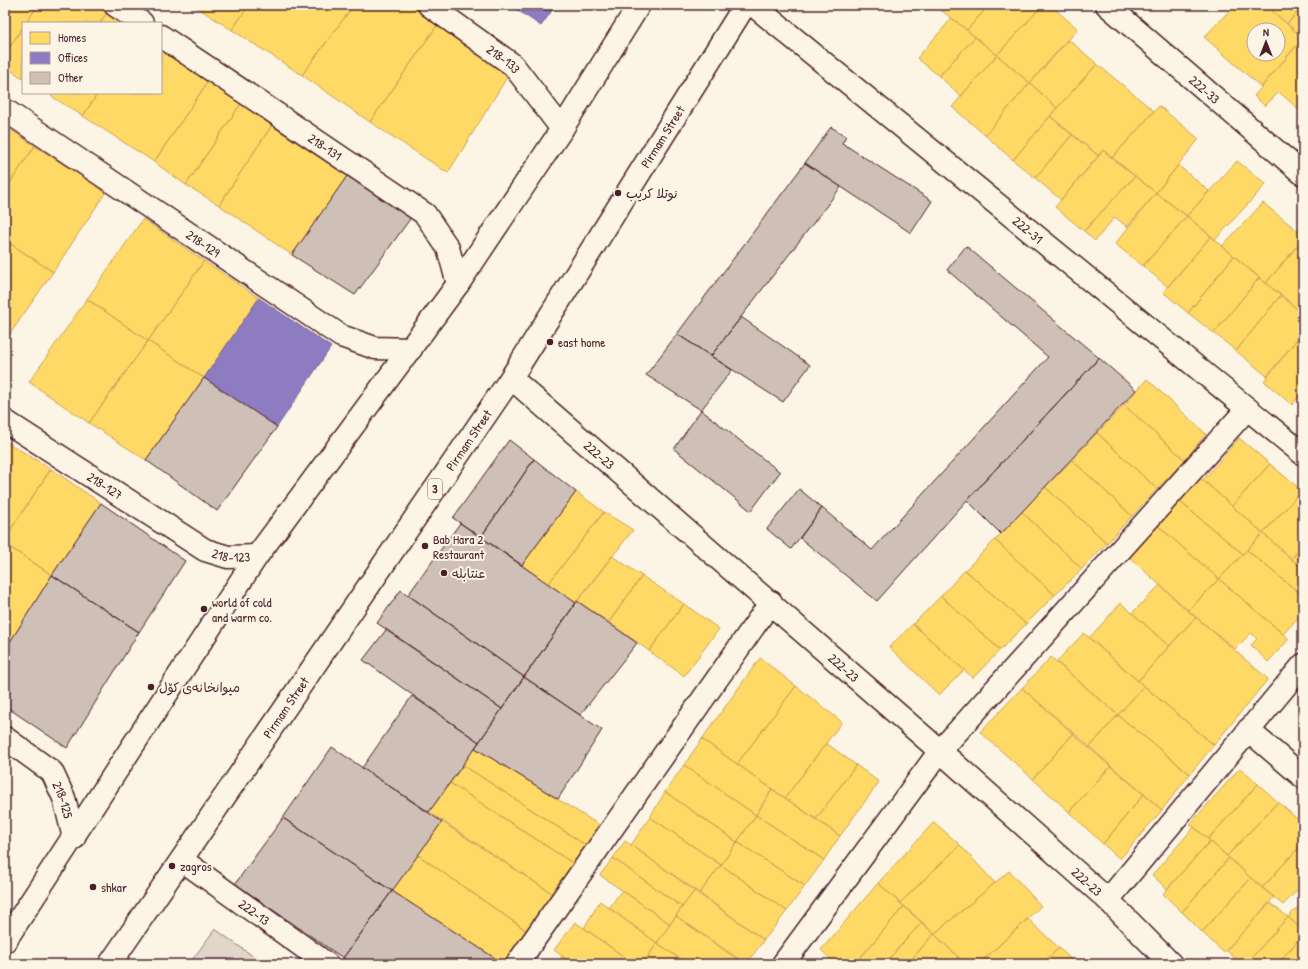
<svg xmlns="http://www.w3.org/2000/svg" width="1308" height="969" font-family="'Patrick Hand','Playpen Sans Arabic',sans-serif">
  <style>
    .green { fill: #e2d5ca; stroke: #967a7a }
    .homes { fill: #ffd966; stroke: #c9a154; fill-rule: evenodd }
    .offices { fill: #8e7cc3; stroke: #7a6095 }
    .building { fill: #cfc0b7; stroke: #4a1f2b }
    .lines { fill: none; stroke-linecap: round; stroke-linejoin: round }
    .minor-casing { stroke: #4a1f2b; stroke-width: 25 }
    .highway-casing { stroke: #4a1f2b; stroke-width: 25 }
    .minor { stroke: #fcf5e5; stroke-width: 22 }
    .highway { stroke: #fcf5e5; stroke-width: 22 }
    .poi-dot { fill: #4a1f2b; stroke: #fcf5e5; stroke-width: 1.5 }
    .labels { text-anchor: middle; stroke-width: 4; stroke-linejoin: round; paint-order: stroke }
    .shield { fill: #fcf5e5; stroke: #7f5f63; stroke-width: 1 }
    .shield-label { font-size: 12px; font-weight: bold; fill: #4a1f2b }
    .street-label { font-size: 13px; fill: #4a1f2b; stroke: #fcf5e5 }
    .poi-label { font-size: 13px; fill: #4a1f2b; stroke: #fcf5e5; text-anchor: start }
  </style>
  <rect width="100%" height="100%" fill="#fcf5e5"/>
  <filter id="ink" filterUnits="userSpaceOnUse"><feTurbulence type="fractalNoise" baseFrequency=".025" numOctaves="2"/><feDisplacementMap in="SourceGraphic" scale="8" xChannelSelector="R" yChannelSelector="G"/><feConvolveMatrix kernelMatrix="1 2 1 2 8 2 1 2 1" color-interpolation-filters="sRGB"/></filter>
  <g filter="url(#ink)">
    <!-- green -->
    <path class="green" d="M215,929L264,964H189Z"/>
    <!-- homes -->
    <path class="homes" d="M5,5H38L26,23H23V27L5,54Z
      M38,5H102L109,9L100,23H26Z
      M193,5H249L232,30Z
      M249,5H354L302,75L232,30Z
      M354,5H414L438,24L370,122L302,75Z
      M941,5H989L967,30L938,8Z
      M989,5H1043L997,55L967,30Z
      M1043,5H1050L1078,29L1030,83L997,55Z
      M1235,5H1266L1303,38L1261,87L1204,37ZM1254,30H1278V54H1254Z
      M1266,5H1303V6L1287,24Z
      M1303,6V38L1287,24Z
      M109,9L129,23H100Z
      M952,18L975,37L939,76L917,58Z
      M438,24L509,74L448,173L370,122Z
      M23,27V78L5,67V54Z
      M975,37L997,55L961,96L939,76Z
      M1303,38V113L1279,92L1265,106L1254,96Z
      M1068,39L1097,64L1057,108L1030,83Z
      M161,44L211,77L154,162L83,116L98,93H161Z
      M997,55L1030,83L985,135L952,107Z
      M1097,64L1154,111L1112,158L1103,150L1099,156L1050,116Z
      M211,77L244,99L186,185L154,162Z
      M1030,83L1057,108L1013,160L985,135Z
      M53,93H98L83,116L51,96Z
      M244,99L276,119L219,205L186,185Z
      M1159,106L1199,139L1156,193L1112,158Z
      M1050,116L1072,135L1035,178L1013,160Z
      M276,119L352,169L292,255L219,205Z
      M5,126L35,146L5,190Z
      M1072,135L1099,156L1061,200L1035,178Z
      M35,146L106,192L53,272L5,240V190Z
      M1103,150L1135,176L1084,231L1055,207Z
      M1237,161L1266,184L1215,240L1187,216Z
      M1178,165L1209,191L1187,216L1156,193Z
      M1135,176L1156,193L1127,227L1115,217L1095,241L1084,231Z
      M1156,193L1187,216L1143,266L1115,244Z
      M1263,203L1303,235V239L1266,283L1222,246Z
      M1187,216L1211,236L1168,287L1143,266Z
      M143,219L204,261L148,341L87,299Z
      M1211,236L1234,256L1188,313L1163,292Z
      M5,240L53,272L5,341Z
      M1300,243L1303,245V314L1266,283Z
      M1234,256L1259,278L1214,333L1188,313Z
      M204,261L259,298L204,378L148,341Z
      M1259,278L1281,295L1236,351L1214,333Z
      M1281,295L1303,314V332L1267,376L1236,351Z
      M87,299L148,341L89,423L29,382Z
      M1303,332V391L1292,405L1264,381Z
      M148,341L204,378L146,460L89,423Z
      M1147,379L1206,434L1185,460L1124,405Z
      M1124,405L1185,460L1157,489L1097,433Z
      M1097,433L1157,489L1132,516L1072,460Z
      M1239,438L1270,464L1232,506L1203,480Z
      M5,441L51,469L5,538Z
      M1072,460L1132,516L1107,543L1045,487Z
      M1270,464L1302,491L1263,533L1232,506Z
      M51,469L101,503L52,575L5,544V538Z
      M1198,476L1263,533L1243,554L1176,499Z
      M1045,487L1107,543L1082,569L1022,512Z
      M1302,491L1303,546L1291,559L1263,533Z
      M576,492L604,512L548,584L522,565Z
      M1179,501L1243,554L1219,579L1156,524Z
      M604,512L633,530L576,603L548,584Z
      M1022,512L1082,569L1055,595L995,540Z
      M1156,524L1219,579L1188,611L1126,554Z
      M1263,533L1303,569V596L1247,550Z
      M995,540L1055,595L1026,624L965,570Z
      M5,544L52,575L5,650Z
      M1303,546V569L1291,559Z
      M1247,550L1303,596V613L1283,634L1219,579Z
      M612,556L642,576L609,622L577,601Z
      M965,570L1026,624L1000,650L941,596Z
      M642,576L684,604L649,651L609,622Z
      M1219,579L1289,639L1268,662L1251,645L1257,639L1251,633L1235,649L1188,611Z
      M1160,585L1196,617L1169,646L1132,613Z
      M941,596L1000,650L973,678L913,624Z
      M1121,603L1169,646L1138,681L1089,638Z
      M684,604L719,629L684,676L649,651Z
      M1196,617L1268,679L1214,745L1138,681Z
      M913,624L964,670L939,695L889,647Z
      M1084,633L1144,686L1118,715L1056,662Z
      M1051,657L1118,715L1089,748L1022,688Z
      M760,658L796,686L737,764L702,739Z
      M796,686L842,722L785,798L737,764Z
      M1144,686L1214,745L1190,774L1118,715Z
      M1022,688L1074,733L1033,779L980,732Z
      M1118,715L1190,774L1162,810L1089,748Z
      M1074,733L1111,766L1069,812L1033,779Z
      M702,739L772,789L756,815L684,765Z
      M826,743L856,765L816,819L785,798Z
      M475,748L601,826L587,846L463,765Z
      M463,765L587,846L574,864L450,783Z
      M684,765L756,815L737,842L665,792Z
      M856,765L879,782L840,836L816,819Z
      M1111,766L1144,794L1103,844L1069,812Z
      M1240,768L1258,784L1208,839L1190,824Z
      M450,783L574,864L553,894L429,812Z
      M1258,784L1278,802L1227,856L1208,839Z
      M772,789L840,836L824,860L756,815Z
      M665,792L737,842L721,865L650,817Z
      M1144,794L1162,810L1120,859L1103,844Z
      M1278,802L1303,824V843L1262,888L1227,856Z
      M756,815L824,860L805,886L737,842Z
      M650,817L721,865L699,894L631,845Z
      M442,822L553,894L527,931L418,855Z
      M934,822L960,845L900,903L878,883Z
      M1194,827L1210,841L1167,889L1152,875Z
      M625,841L695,890L682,907L613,858Z
      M1210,841L1229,858L1182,912L1163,894Z
      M737,842L805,886L787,911L721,865Z
      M1303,843V884L1283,905L1262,888Z
      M960,845L995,883L934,934L900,903Z
      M418,855L527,931L504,964L392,891Z
      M613,858L682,907L670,924L600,875Z
      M1229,858L1251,878L1202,932L1182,912Z
      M721,865L787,911L764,940L699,894Z
      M1009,871L1041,906L979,964H966L934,934Z
      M1251,878L1274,897L1224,953L1202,932Z
      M878,883L904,906L855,964H836L821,950Z
      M622,890L670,924L657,943L609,908Z
      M695,890L764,940L746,964L676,916Z
      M600,901L657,943L643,964H634L584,928Z
      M1303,902V930L1288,917Z
      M1270,903L1288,917L1246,964H1241L1226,950Z
      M904,906L922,922L884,964H855Z
      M676,916L744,964H688L657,943Z
      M1288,917L1303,930V935L1277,964H1246Z
      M1028,919L1059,948L1042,964H979Z
      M575,922L584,928L634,964H573L554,950Z
      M922,922L934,934L907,964H884Z
      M934,934L958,957L952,964H907Z
      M1303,935V964H1277Z
      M657,943L688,964H643Z
      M1059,948L1074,962L1072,964H1042Z
      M562,956L573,964H557Z
      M958,957L966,964H952Z"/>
    <!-- offices -->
    <path class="offices" d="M510,5H556L541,26Z
      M259,298L331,347L277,427L204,378Z"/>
    <!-- building -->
    <path class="building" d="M831,127L846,136L842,143L932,201L911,233L805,163Z
      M805,163L841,187L711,356L677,334Z
      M352,169L415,212L355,295L292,255Z
      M966,246L1099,358L967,500L877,601L800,538L822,508L872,550L1048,357L947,270Z
      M741,317L810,365L783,402L711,356Z
      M677,334L732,370L701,410L646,375Z
      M1099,358L1136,390L1001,534L967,500Z
      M204,378L277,427L217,511L146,460Z
      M701,410L780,472L751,511L674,449Z
      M509,440L534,459L481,537L453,518Z
      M534,459L576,492L522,565L481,537Z
      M799,489L822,508L791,549L767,529Z
      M101,503L185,561L139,632L52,575Z
      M460,523L576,603L524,677L408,595Z
      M52,575L139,632L67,748L5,706V650Z
      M401,590L524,677L502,709L377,623Z
      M577,601L637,643L580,715L524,677Z
      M386,630L502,709L479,742L363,660Z
      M524,677L602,730L558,799L475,748Z
      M412,696L479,742L429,812L362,768Z
      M332,747L442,822L392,891L283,818Z
      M283,818L392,891L343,958L235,884Z
      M392,891L504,964H352L343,958Z"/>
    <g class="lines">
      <!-- minor casing -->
      <g class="minor-casing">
        <g id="minor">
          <path d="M115,5L142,23"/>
          <path id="s1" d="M429,5L513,65L562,129"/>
          <path id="s2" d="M753,5L1303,454"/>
          <path id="s3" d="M1107,5L1303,174"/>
          <path id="s4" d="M161,36L425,214L448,248L458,284"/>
          <path id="s5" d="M5,110L341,336L375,348L411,349"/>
          <path id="s6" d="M511,378L940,751L1108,900L1171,964"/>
          <path id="s7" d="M5,421L205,550L228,557L257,556"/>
          <path d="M1248,730L1303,777"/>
          <path id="s8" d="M5,738L52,772L64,798L74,838"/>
          <path id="s9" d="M182,860L327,964"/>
          <path d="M1108,900L1303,665"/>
          <path d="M517,964L771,602"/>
          <path d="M783,964L940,751L1247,409"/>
        </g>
      </g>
      <!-- highway casing -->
      <g class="highway-casing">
        <g id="highway">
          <path d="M5,941L257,556L458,284L562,129L639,5"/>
          <path id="s10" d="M110,964L511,378L745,5"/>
        </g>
      </g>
      <!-- minor -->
      <use href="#minor" class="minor"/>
      <!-- highway -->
      <use href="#highway" class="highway"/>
    </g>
  </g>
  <!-- markers -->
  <g class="poi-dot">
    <circle cx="618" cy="193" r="4"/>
    <circle cx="550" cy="342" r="4"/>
    <circle cx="425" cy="546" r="4"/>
    <circle cx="444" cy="573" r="4"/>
    <circle cx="204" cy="609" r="4"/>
    <circle cx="151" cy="687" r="4"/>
    <circle cx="172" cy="866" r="4"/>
    <circle cx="93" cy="887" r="4"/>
  </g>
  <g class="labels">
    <!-- shield labels -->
    <rect class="shield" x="428" y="479" width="14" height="20" rx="3"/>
    <g class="shield-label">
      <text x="435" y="493">3</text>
    </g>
    <!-- street labels -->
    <g class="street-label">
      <text dy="5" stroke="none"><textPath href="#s1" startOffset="92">218-133</textPath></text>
      <text dy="5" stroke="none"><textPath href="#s3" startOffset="129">222-33</textPath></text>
      <text dy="5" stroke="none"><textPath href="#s10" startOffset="995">Pirmam Street</textPath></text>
      <text dy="5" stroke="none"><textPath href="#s4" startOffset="198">218-131</textPath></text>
      <text dy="5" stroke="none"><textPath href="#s2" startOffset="355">222-31</textPath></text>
      <text dy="5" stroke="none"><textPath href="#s5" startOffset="239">218-129</textPath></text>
      <text dy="5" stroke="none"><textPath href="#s10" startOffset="635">Pirmam Street</textPath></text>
      <text dy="5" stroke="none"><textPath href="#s6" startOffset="117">222-23</textPath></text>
      <text dy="5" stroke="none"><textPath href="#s7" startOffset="119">218-127</textPath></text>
      <text dy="5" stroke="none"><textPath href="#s7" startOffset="265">218-123</textPath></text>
      <text dy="5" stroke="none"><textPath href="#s6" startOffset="441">222-23</textPath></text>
      <text dy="5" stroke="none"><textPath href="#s10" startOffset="311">Pirmam Street</textPath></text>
      <text dy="5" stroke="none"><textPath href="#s8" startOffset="88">218-125</textPath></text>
      <text dy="5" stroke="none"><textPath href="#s6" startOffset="765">222-23</textPath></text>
      <text dy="5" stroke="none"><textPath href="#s9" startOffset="89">222-13</textPath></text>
    </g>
    <!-- poi labels -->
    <g class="poi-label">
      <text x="626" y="198">نوتلا كريب</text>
      <text x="558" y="347">east home</text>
      <text x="433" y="544">Bab Hara 2<tspan x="433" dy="15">Restaurant</tspan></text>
      <text x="452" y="578">عنتابله</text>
      <text x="212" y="607">world of cold<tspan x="212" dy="15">and warm co.</tspan></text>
      <text x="159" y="692">میوانخانەی کۆل</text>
      <text x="180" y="871">zagros</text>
      <text x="101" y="892">shkar</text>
    </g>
  </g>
  <!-- margin -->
  <rect width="1308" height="969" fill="none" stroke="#fcf5e5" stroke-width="20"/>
  <rect x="10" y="10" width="1288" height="949" fill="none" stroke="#4a1f2b" stroke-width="1.5" filter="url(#ink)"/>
  <!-- legend -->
  <rect x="22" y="22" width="140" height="72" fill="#fcf5e5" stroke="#b59f9b"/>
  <rect x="30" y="32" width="20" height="12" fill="#ffd966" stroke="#b59f9b"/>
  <text x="58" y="42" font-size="12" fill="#4a1f2b">Homes</text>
  <rect x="30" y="52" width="20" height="12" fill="#8e7cc3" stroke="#b59f9b"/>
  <text x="58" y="62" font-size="12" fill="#4a1f2b">Offices</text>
  <rect x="30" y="72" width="20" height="12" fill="#cfc0b7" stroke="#b59f9b"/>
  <text x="58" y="82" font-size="12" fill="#4a1f2b">Other</text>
  <!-- north arrow -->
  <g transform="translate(1266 42)"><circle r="19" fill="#fcf5e5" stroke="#b59f9b"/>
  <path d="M0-3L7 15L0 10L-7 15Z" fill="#4a1f2b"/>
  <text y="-6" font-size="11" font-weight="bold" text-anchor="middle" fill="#4a1f2b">N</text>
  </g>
</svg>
